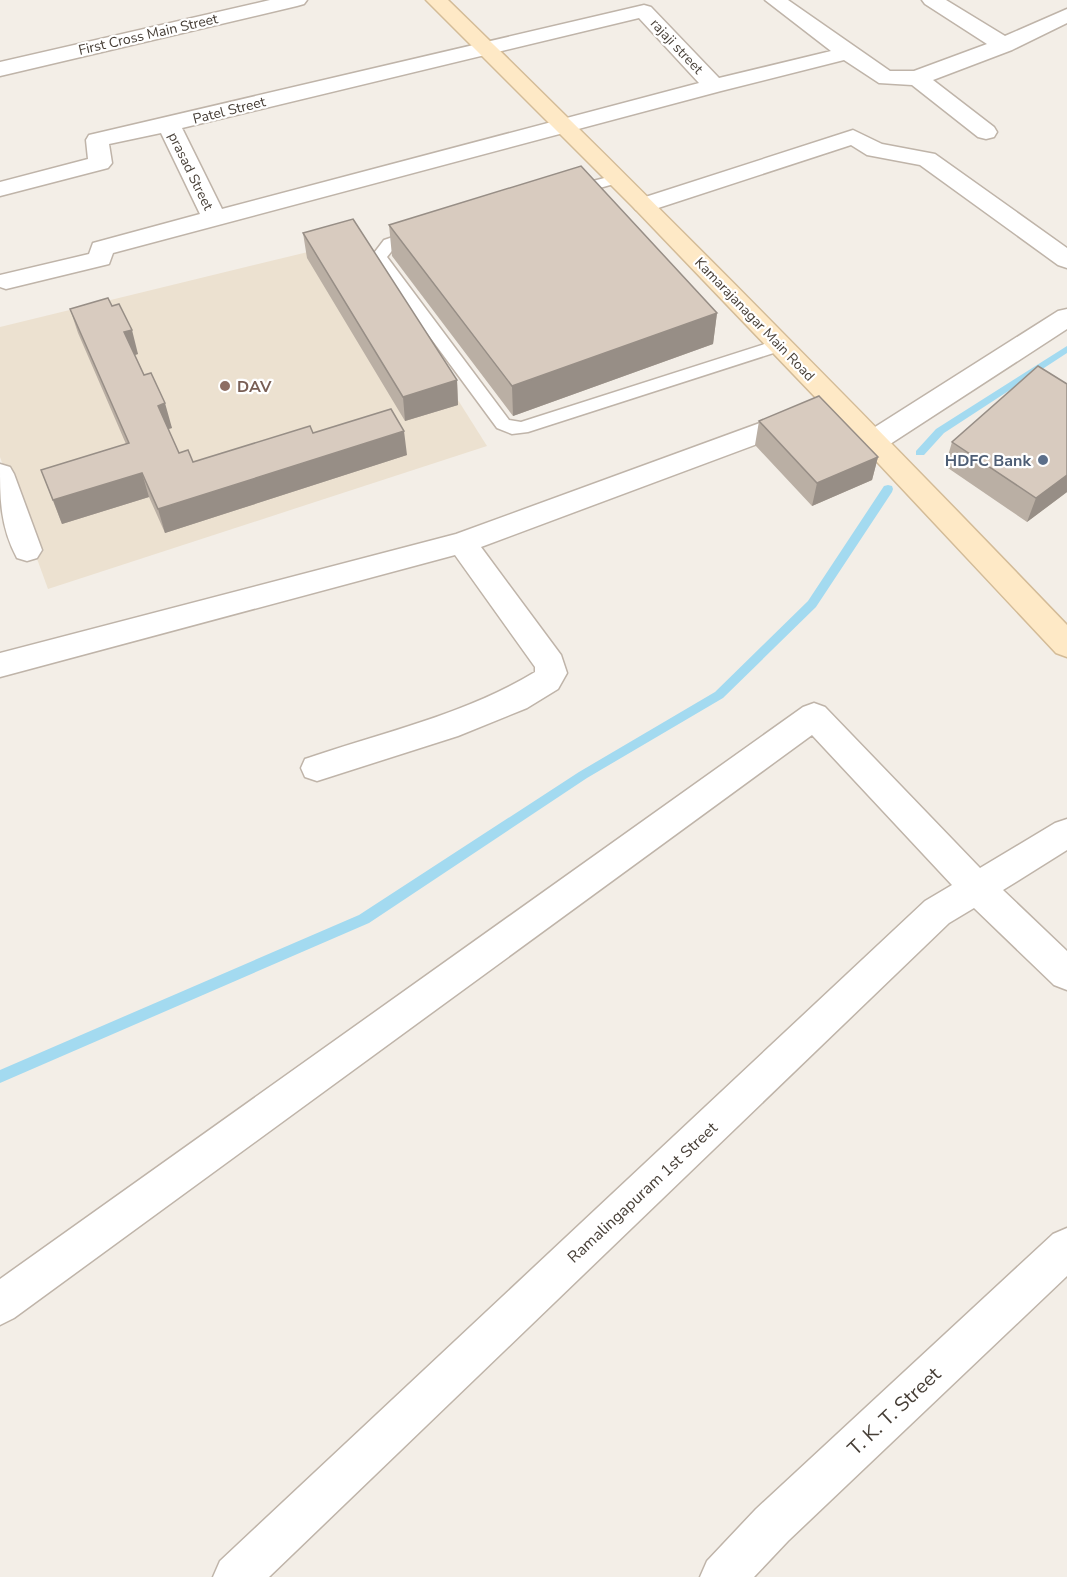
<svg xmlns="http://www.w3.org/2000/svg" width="1067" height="1577" font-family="'Nunito Sans',sans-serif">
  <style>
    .education { fill: #ece1d0 }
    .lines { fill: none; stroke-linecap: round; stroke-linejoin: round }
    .stream { fill: #a3daf0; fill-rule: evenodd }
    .lane-casing { stroke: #bfb4a9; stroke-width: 3 }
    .street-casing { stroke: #bfb4a9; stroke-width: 3 }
    .secondary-casing { stroke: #d3bb97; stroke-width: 3 }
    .lane { fill: #fff; fill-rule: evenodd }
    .street { fill: #fff; fill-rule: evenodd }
    .secondary { fill: #fee9c6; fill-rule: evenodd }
    .wall { fill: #baafa4 }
    .shaded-wall { fill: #978e86 }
    .building { fill: #d8cbbf; stroke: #978e86; stroke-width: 1.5 }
    .education-dot { fill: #8d6e63; stroke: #fff; stroke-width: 2 }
    .service-dot { fill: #5c6f8a; stroke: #fff; stroke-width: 2 }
    .labels { text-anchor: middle; stroke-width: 4.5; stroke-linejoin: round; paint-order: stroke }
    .far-street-label { font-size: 14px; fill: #463e36; stroke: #fff }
    .education-label { font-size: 16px; font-weight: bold; fill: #785e54; stroke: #fff; text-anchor: start }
    .service-label { font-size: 16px; font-weight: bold; fill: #4e5e75; stroke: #fff; text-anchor: end }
    .street-label { font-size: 16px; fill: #463e36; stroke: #fff }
    .near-street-label { font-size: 20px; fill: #463e36; stroke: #fff }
  </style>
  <rect width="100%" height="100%" fill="#f3eee7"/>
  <!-- education -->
  <path class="education" d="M357,240L487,446L48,589L0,457V327Z"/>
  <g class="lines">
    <!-- stream -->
    <path class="stream" d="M1067,346V353L944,433L924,455H916V451L936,429Z
      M888,485L892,486L893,489L892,492L816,607L723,698L587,778L369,923L0,1083V1070L359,915L579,772L715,692L808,601L884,486Z"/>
    <!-- lane casing -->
    <g class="lane-casing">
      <path id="lane" d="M616,175L623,179L621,182L571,196L563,191L566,188Z
        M417,229L422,231L425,234L422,237L395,247L387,257L509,420L521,422L774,341H786L788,345L786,349L528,432L512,434L497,428L371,257L384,240Z"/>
    </g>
    <!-- street casing -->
    <g class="street-casing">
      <path id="street" d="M270,0H307L304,4L297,6L0,76V62Z
        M765,0H788L890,71H914L987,44L925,4L922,0H946L1005,36L1067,9V23L1012,50L933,80L994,127L997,132L994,137L986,139L978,137L912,85L879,83L844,60L721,91L113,253L109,264L6,289L0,287V275L89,254L93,243L200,214L161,133L109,144L112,163L108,168L0,196V182L88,159L86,140L89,135L644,5L651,7L719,78L831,51ZM639,18L699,83L222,209L182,128Z
        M853,130L882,144L935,154L1067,248V268L1058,265L920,165L867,155L851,145L652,210L644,212L636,210L632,205L636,200Z
        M1067,309V329L884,448L874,451L864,448L860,441L864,434L1058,311Z
        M798,409L808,411L812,418L808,425L481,547L561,655L567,673L558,689L527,708L458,736L317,781L305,777L301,768L305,759C383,732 464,715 535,672V667L455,555L0,677V653L456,534Z
        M0,464L10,467L14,474L42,550L37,558L27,561L17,558C0,526 0,499 0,464Z
        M814,703L825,707L980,868L1055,823L1067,819V850L1003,890L1067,951V990L1054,985L974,908L949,923L269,1577H213L220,1561L925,901L952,885L812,735L14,1318L0,1325V1279L803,707Z
        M1067,1228V1276L788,1541L754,1577H700L707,1561L756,1509L1053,1234Z"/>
    </g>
    <!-- secondary casing -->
    <g class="secondary-casing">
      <path id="secondary" d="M426,0H448C658,205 864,413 1067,625V657L1056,653L864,448L636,210Z"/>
    </g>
    <!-- lane -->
    <use href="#lane" class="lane"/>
    <!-- street -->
    <use href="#street" class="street"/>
    <!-- secondary -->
    <use href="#secondary" class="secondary"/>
  </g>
  <!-- wall -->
  <path class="wall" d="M389,225L717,313L713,344L513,416L392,256Z
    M303,233L457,380L458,405L405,421L307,258Z
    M112,306L138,354L135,355L144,375L172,428L168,429L179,453L193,462L313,433L407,455L165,533L149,497L62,524L41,470L126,444L78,333L70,309Z
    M759,421L878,457L872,480L812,506L755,445Z
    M952,442L1067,492L1027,522L945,466Z"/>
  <!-- shaded-wall -->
  <path class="shaded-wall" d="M717,313L713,344L513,416L512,386Z
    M132,330L138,354L131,356L124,332Z
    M457,380L458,405L405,421L403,397Z
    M165,403L172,428L165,430L158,406Z
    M404,431L407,455L165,533L158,509Z
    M878,457L872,480L812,506L817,483Z
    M142,473L149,497L62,524L53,500Z
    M1067,475V492L1027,522L1036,498Z"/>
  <!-- building -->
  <path class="building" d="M581,166L717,313L512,386L389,225Z
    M353,219L457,380L403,397L303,233Z
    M108,298L112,306L119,304L132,330L124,332L144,375L151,373L165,403L158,406L179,453L188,450L193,462L310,426L313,433L391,409L404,431L158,509L142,473L53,500L41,470L129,443L70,309Z
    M1038,366L1067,384V475L1036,498L952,442Z
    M819,396L878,457L817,483L759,421Z"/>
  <!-- markers -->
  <circle class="education-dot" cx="225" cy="386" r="6"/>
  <circle class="service-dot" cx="1043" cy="460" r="6"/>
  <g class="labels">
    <!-- far-street labels -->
    <g class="far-street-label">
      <text transform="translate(148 34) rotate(-13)" y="5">First Cross Main Street</text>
      <text transform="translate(677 46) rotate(47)" y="5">rajaji street</text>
      <text transform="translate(229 110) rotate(-14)" y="5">Patel Street</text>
      <text transform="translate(191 171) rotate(64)" y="5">prasad Street</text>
      <text transform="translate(755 319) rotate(46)" y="5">Kamarajanagar Main Road</text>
    </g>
    <!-- education labels -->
    <g class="education-label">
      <text x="237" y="392">DAV</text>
    </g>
    <!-- service labels -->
    <g class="service-label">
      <text x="1031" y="466">HDFC Bank</text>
    </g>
    <!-- street labels -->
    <g class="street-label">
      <text transform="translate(642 1192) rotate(-43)" y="6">Ramalingapuram 1st Street</text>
    </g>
    <!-- near-street labels -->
    <g class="near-street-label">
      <text transform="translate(894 1411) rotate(-43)" y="7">T. K. T. Street</text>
    </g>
  </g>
</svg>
